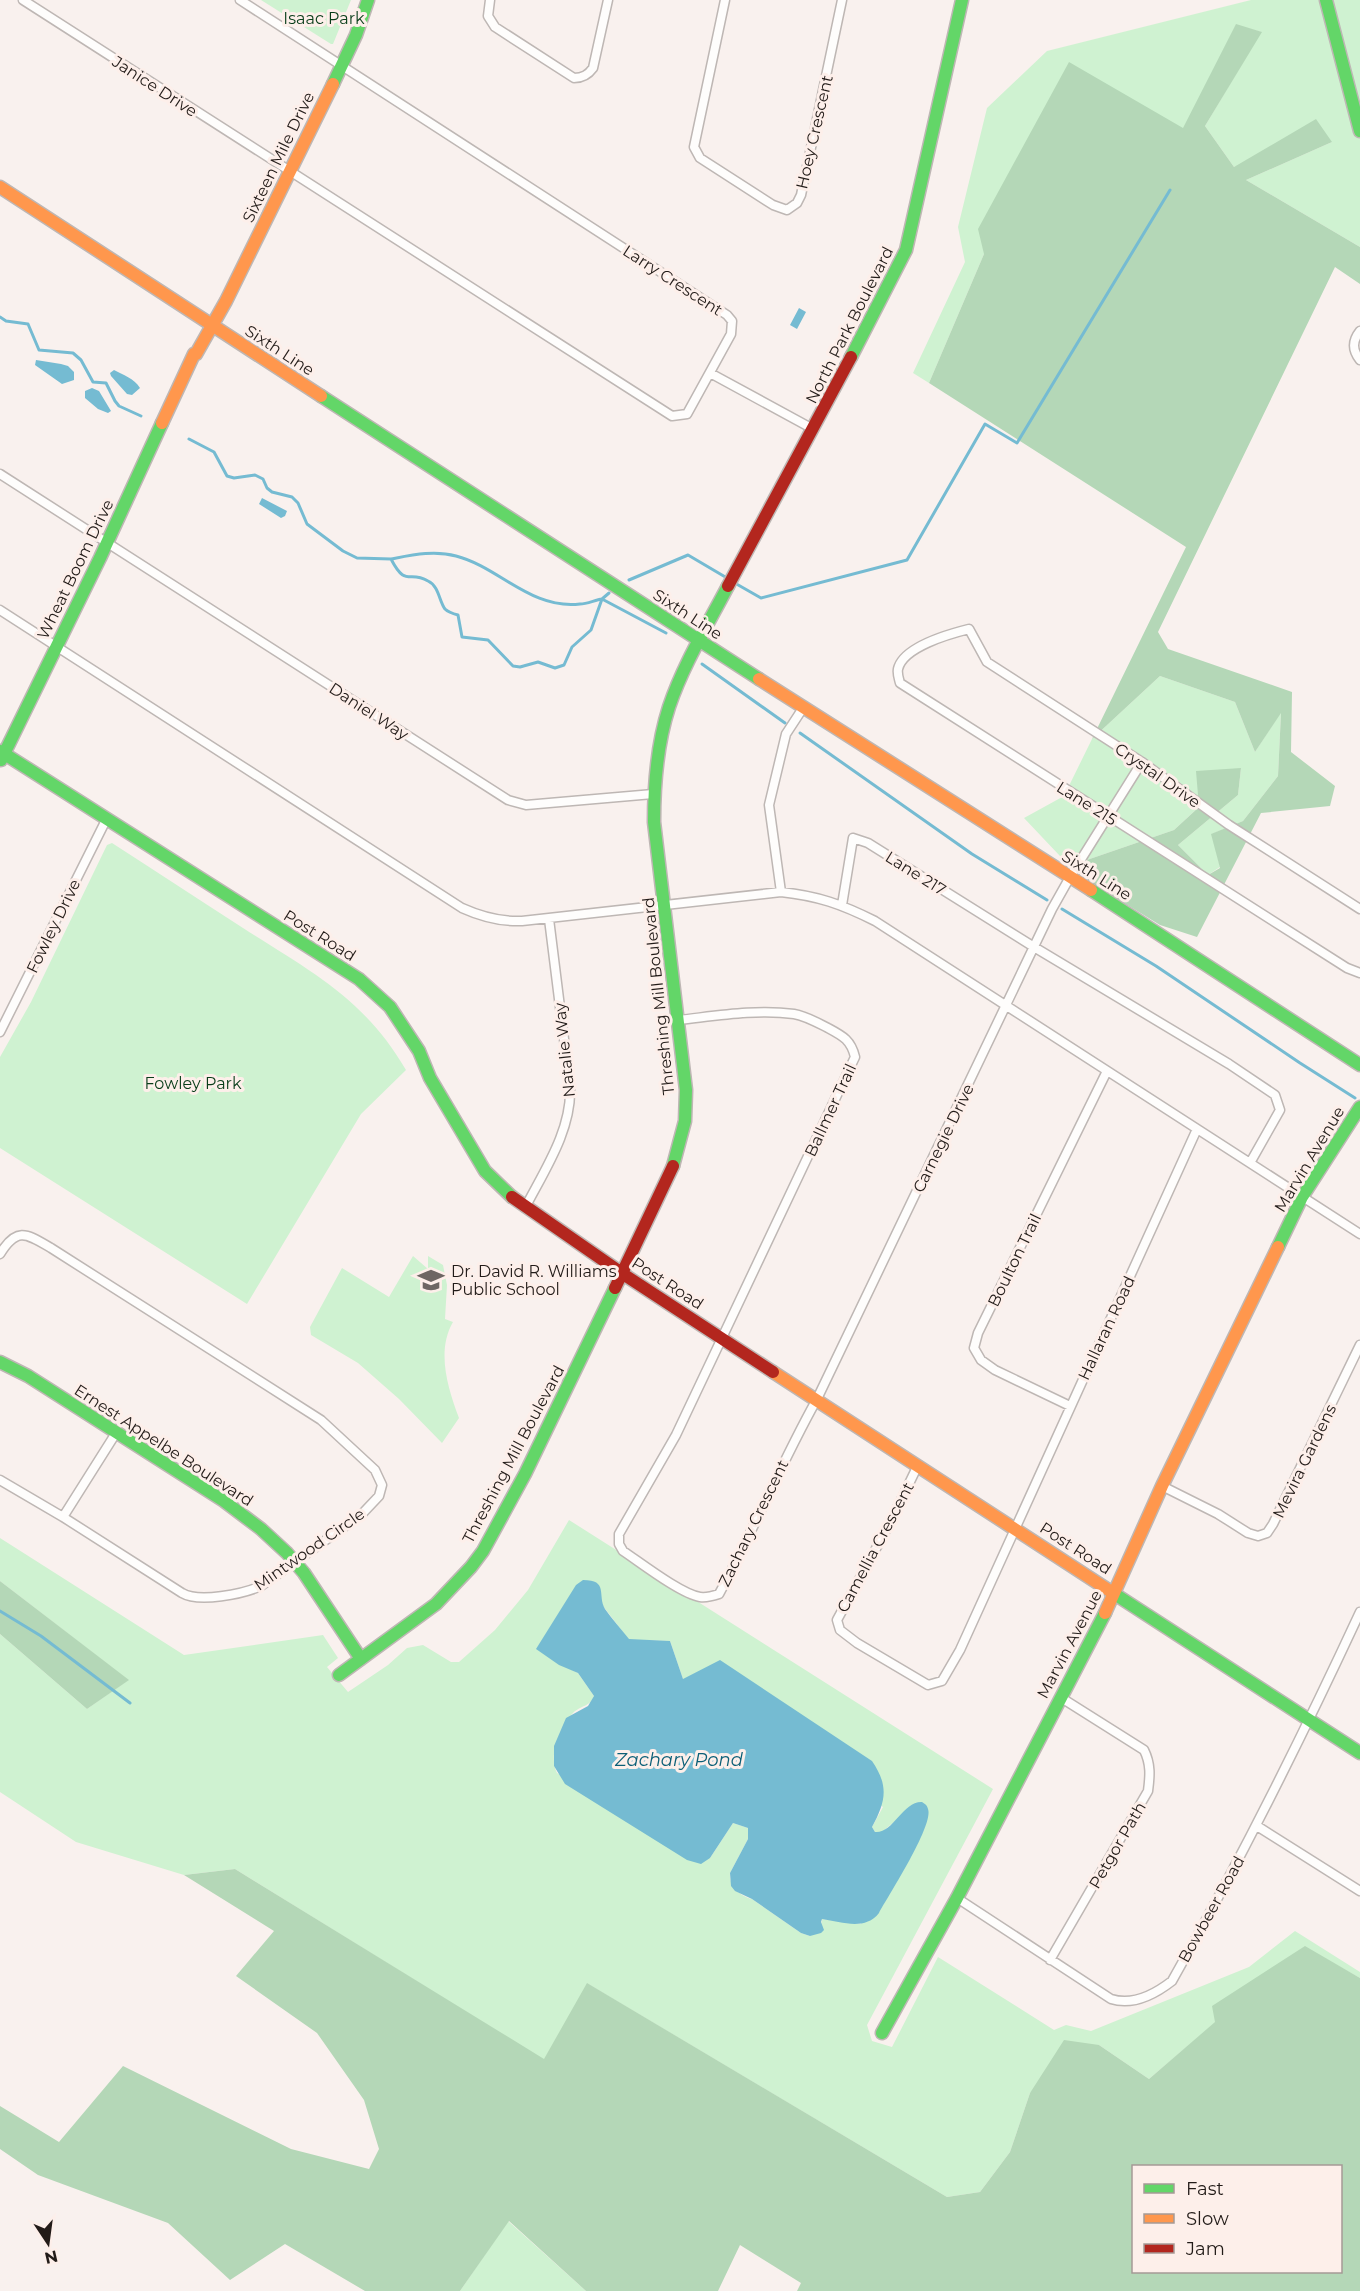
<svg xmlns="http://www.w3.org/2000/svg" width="1360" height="2291" font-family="Montserrat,sans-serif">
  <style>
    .green { fill: #cff2d1; fill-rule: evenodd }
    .forest { fill: #b4d7b7; fill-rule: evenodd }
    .water { fill: #75bbd2 }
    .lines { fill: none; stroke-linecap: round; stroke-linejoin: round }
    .stream { stroke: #75bbd2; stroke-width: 3 }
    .street-casing { stroke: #beb7b4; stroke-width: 11 }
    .fast-casing { stroke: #beb7b4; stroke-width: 15 }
    .slow-casing { stroke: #beb7b4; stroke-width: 15 }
    .jam-casing { stroke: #beb7b4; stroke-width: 15 }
    .street { stroke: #fefdfc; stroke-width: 8 }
    .fast { stroke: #63d668; stroke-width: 12 }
    .slow { stroke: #ff974d; stroke-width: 12 }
    .jam { stroke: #b3261e; stroke-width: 12 }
    .labels { text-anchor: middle; stroke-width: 6; stroke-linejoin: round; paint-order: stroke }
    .park-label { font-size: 16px; fill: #083d19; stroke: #fdefea }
    .street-label { font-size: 16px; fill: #221b18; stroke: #fdefea }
    .poi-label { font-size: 16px; fill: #221b18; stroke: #fdefea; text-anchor: start }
    .water-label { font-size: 18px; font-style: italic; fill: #0c5f77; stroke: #fdefea }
  </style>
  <rect width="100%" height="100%" fill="#f9f1ee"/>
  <!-- green -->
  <path class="green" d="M261,0H351L333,44H331Z
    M1251,0H1360V247L1246,180L1332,142L1234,167L1205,126L1261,32L1236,25L1184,128L984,254L929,383L913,373L965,262L958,227L987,108L1047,51Z
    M1160,676L1235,702L1255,752L1281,712L1278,776L1243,821L1212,834L1220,867L1208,875L1178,845L1238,795L1241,768L1174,830L1081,862L1077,874L1024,818L1064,796L1092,739Z
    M112,843C156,871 199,900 243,928C310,971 364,998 406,1070L361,1114L247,1304L0,1148V1057L31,1002L107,845Z
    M413,1256L428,1269V1256L443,1265L447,1285L445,1319L453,1322C436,1351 448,1389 459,1418L442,1443L399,1399L358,1363L311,1335L310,1327L342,1268L389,1297Z
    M569,1520L993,1789L867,2025L872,2041L892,2047L938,1957L1054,2030L1066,2025L1091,2031L1249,1967L1295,1931L1360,1972V1978L1304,1947L1149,2079L1099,2045L1030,2093L1010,2152L980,2192L947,2197L588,1984L544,2060L235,1869L184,1875L76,1842L0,1792V1634L87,1709L128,1680L0,1581V1538L184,1655L323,1635L338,1658L327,1667L348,1692L388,1665L407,1648L423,1645L451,1662H459L495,1630L528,1590ZM603,1606L629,1640L670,1641L683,1679L883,1807L872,1827L875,1832H882L918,1802L861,1924L822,1919L821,1925L810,1936L801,1933L752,1899C740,1896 729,1886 730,1873L748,1839V1828L733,1823L710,1858L557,1773C548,1756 560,1727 573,1713C581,1705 590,1707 594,1696L578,1673L565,1666Z
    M508,2221L586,2291H460Z"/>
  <!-- forest -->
  <path class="forest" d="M1236,24L1262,32L1205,126L1234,167L1316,119L1332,142L1246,180L1360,247V284L1335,267L1158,632L1168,649L1292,692L1291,752L1335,786L1330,806L1261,813L1197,937L1160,925L1077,874L1081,862L1174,830L1199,807L1196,771L1241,768L1238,795L1178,845L1208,875L1220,868L1211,834L1243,821L1278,776L1281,713L1255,752L1235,702L1160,676L1092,739L1186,547L929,383L984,254L978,229L1069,62L1183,128Z
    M0,1581L129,1680L87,1709L0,1634Z
    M235,1869L544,2059L587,1983L947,2197L980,2192L1010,2152L1030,2093L1064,2040L1099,2045L1149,2079L1215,2022L1212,2006L1305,1946L1360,1978V2291H797L801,2283L740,2245L718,2291H586L509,2221L460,2291H365L285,2244L230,2280L168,2223L38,2175L0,2149V2106L59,2142L123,2066L291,2149L369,2169L379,2149L364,2100L317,2033L236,1976L274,1931L184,1875ZM1134,2166H1340V2272H1134Z"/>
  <!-- water -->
  <path class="water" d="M799,308L806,312L797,329L790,325Z
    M36,360L61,364L68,366L74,372V380L62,384L35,365Z
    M114,370C123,375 134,378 140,388L132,395L127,394L111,376L110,373Z
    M92,388L99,391L111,411L108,413L98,409L85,398V391Z
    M262,498L287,511L285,516L281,518L259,504Z
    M583,1580C609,1580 597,1595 605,1609C612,1619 621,1629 629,1639L670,1641L683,1679L720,1660L872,1761C889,1786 886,1801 872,1827L875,1832C893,1834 903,1801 922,1802C925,1804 927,1805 928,1809C934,1825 889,1895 879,1913C865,1931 842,1922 822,1919L821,1922L824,1930L821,1933L810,1936L801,1933L752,1899L735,1891L731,1886L730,1873L748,1839V1828L733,1823L710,1858L701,1864L687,1860L565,1784L554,1766V1746L566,1718L588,1706L594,1696L578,1673L559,1665L536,1649L576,1585Z"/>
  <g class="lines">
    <!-- stream -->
    <path class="stream" d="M0,317L6,321L28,324L39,350L73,353L81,360L93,382L106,383L115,401L119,406L141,416
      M189,439L214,452L227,476L234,478L255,475L263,479L267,488L272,492L292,497L298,503L307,524L343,551L357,558L391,559C406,588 409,570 428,581C439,586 439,601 445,609C448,612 454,614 458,615L462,637L488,640L513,666L520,667L538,662L555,668L564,665L572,647L591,630L602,599L609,593
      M391,559C412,555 434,550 456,556C499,567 531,610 580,604C587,604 595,600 602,599L666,633
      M629,580L688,555L727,578
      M733,582L761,598L907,560L985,424L1017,443L1170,190
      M702,664L785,723
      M800,733L972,854L1047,900
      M1062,909L1156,966L1300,1063L1355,1098
      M0,1611L41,1636L130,1703"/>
    <!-- street casing -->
    <g class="street-casing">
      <path id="street" d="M23,0L672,416L687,414L731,334L732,321L727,315L240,0
        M490,0L488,16L495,27L574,78C583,78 588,75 593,68L608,0
        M725,0L694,147L700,158L773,205L787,210L797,203L801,195L842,0
        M1360,331C1352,341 1352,350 1360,360
        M710,373L813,429
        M0,474L508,800L526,805L653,794
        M0,610L462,908C482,917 500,922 522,921L781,892C818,896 841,904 875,921L1360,1234
        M781,892L769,805L786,734L803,708
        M842,905L853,838L868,843L1034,947L1229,1064L1275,1095L1280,1110L1250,1163
        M1360,909L1229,825L1142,762L987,662L969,629C949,634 903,647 898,669C897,674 899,679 900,683L1347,968L1360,973
        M679,1020C716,1016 756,1009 794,1014C806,1016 818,1023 828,1028C843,1036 851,1040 855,1057L676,1435L619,1534V1544L623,1551C641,1563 681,1594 700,1597C707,1598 713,1596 719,1594C754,1530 781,1463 817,1399L1052,909L1070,877L1142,762
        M0,1032L106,820
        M525,1208C544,1171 572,1130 570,1087L549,919
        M0,1254C17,1226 27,1234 51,1248L321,1420L375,1470L382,1485L379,1496L361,1515L261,1586C243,1594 199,1603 182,1593L63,1517L0,1480
        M1070,1406L995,1370L981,1360L974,1348L978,1333L1107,1071
        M918,1465L891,1521L837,1620L840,1630L857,1643L928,1685L942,1681L960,1650L1197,1129
        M1162,1486L1218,1514L1248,1533L1258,1536L1267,1533L1273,1524L1360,1345
        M63,1517L116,1433
        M1257,1826L1360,1891
        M957,1898L1111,1999C1133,2006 1154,1995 1172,1981C1240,1861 1302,1737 1360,1612
        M1050,1960L1148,1791C1150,1776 1151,1764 1144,1750L1060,1697"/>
    </g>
    <!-- fast casing -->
    <g class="fast-casing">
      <path id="fast" d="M1326,0L1360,131
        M333,84L356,35L368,0
        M851,357L906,250L962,0
        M321,396L759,679
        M0,751L359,979L390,1007L419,1051L430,1078L485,1171L512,1197
        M1,760L100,558L162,423
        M1091,890L1360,1065
        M673,1166L685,1121L686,1090L654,822C654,783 657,744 669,707C683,665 707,626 728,586
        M1278,1247L1302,1197L1360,1107
        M0,1362L28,1376L224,1501L261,1529L287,1553L304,1573L361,1659
        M1110,1591L1360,1753
        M339,1675L436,1604L471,1567L483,1551L525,1474L615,1288
        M882,2033L957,1898L1105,1613"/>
    </g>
    <!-- slow casing -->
    <g class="slow-casing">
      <path id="slow" d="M0,187L321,396
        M162,423L194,354H196L226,301L333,84
        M759,679L1091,890
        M773,1372L1110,1591
        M1105,1613L1162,1486L1278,1247"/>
    </g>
    <!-- jam casing -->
    <g class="jam-casing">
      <path id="jam" d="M728,586L851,357
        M512,1197L623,1274L773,1372
        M615,1288L673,1166"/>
    </g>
    <!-- street -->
    <use href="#street" class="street"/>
    <!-- fast -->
    <use href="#fast" class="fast"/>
    <!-- slow -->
    <use href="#slow" class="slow"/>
    <!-- jam -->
    <use href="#jam" class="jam"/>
  </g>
  <!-- icons -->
  <defs>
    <g id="school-bare" transform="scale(2.07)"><path d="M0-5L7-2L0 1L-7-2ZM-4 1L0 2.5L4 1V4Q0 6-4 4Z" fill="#6d6663" stroke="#fdefea" stroke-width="2.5" paint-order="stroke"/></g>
  </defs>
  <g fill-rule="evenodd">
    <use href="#school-bare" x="431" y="1280"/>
  </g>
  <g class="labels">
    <!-- park labels -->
    <g class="park-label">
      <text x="324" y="24">Isaac Park</text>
      <text x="193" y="1089">Fowley Park</text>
    </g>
    <!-- street labels -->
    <g class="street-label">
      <text transform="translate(155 86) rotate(33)" y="6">Janice Drive</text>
      <text transform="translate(814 132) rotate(-77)" y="6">Hoey Crescent</text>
      <text transform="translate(278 157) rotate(-64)" y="6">Sixteen Mile Drive</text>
      <text transform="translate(673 280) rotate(33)" y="6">Larry Crescent</text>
      <text transform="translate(849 325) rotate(-63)" y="6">North Park Boulevard</text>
      <text transform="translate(280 350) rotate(33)" y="6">Sixth Line</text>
      <text transform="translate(75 569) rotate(-64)" y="6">Wheat Boom Drive</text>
      <text transform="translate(688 614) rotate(33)" y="6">Sixth Line</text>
      <text transform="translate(369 711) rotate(33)" y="6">Daniel Way</text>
      <text transform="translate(1158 775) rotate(35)" y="6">Crystal Drive</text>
      <text transform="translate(1087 803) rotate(32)" y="6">Lane 215</text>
      <text transform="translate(916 873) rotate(32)" y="6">Lane 217</text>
      <text transform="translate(1097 875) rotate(32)" y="6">Sixth Line</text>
      <text transform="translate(53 926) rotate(-64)" y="6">Fowley Drive</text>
      <text transform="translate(320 935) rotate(32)" y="6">Post Road</text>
      <text transform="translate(658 996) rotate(-96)" y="6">Threshing Mill Boulevard</text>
      <text transform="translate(564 1050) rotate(-96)" y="6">Natalie Way</text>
      <text transform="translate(830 1110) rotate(-65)" y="6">Ballmer Trail</text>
      <text transform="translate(943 1138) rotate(-64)" y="6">Carnegie Drive</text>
      <text transform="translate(1309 1159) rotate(-59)" y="6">Marvin Avenue</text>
      <text transform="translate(1014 1260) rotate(-64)" y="6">Boulton Trail</text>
      <text transform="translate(668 1283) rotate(33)" y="6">Post Road</text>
      <text transform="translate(1106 1328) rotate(-65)" y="6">Hallaran Road</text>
      <text transform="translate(164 1445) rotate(33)" y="6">Ernest Appelbe Boulevard</text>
      <text transform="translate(513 1454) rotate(-62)" y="6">Threshing Mill Boulevard</text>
      <text transform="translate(1304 1461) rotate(-64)" y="6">Mevira Gardens</text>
      <text transform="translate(753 1523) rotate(-64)" y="6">Zachary Crescent</text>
      <text transform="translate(875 1547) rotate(-62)" y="6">Camellia Crescent</text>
      <text transform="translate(1076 1548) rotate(33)" y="6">Post Road</text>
      <text transform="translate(309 1549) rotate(-35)" y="6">Mintwood Circle</text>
      <text transform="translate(1069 1644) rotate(-62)" y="6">Marvin Avenue</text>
      <text transform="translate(1117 1845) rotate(-60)" y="6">Petgor Path</text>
      <text transform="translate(1211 1909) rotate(-61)" y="6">Bowbeer Road</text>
    </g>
    <!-- poi labels -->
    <g class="poi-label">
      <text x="451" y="1277">Dr. David R. Williams<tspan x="451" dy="18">Public School</tspan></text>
    </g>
    <!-- water labels -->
    <g class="water-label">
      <text x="679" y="1766">Zachary Pond</text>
    </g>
  </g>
  <!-- legend -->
  <rect x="1132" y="2165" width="210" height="108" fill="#fdefea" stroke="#a59a96" stroke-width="1.5"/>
  <rect x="1144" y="2184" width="30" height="9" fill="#63d668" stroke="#a59a96" stroke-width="1.5"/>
  <text x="1186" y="2195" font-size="18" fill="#221b18">Fast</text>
  <rect x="1144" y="2214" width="30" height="9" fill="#ff974d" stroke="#a59a96" stroke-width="1.5"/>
  <text x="1186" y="2225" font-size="18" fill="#221b18">Slow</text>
  <rect x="1144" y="2244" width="30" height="9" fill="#b3261e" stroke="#a59a96" stroke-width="1.5"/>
  <text x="1186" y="2255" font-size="18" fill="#221b18">Jam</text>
  <!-- north arrow -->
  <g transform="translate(48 2243) rotate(167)" stroke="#fdefea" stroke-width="4.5" paint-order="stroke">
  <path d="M0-4.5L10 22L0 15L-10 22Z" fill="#221b18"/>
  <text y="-9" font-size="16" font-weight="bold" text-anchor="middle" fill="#221b18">N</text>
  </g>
</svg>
